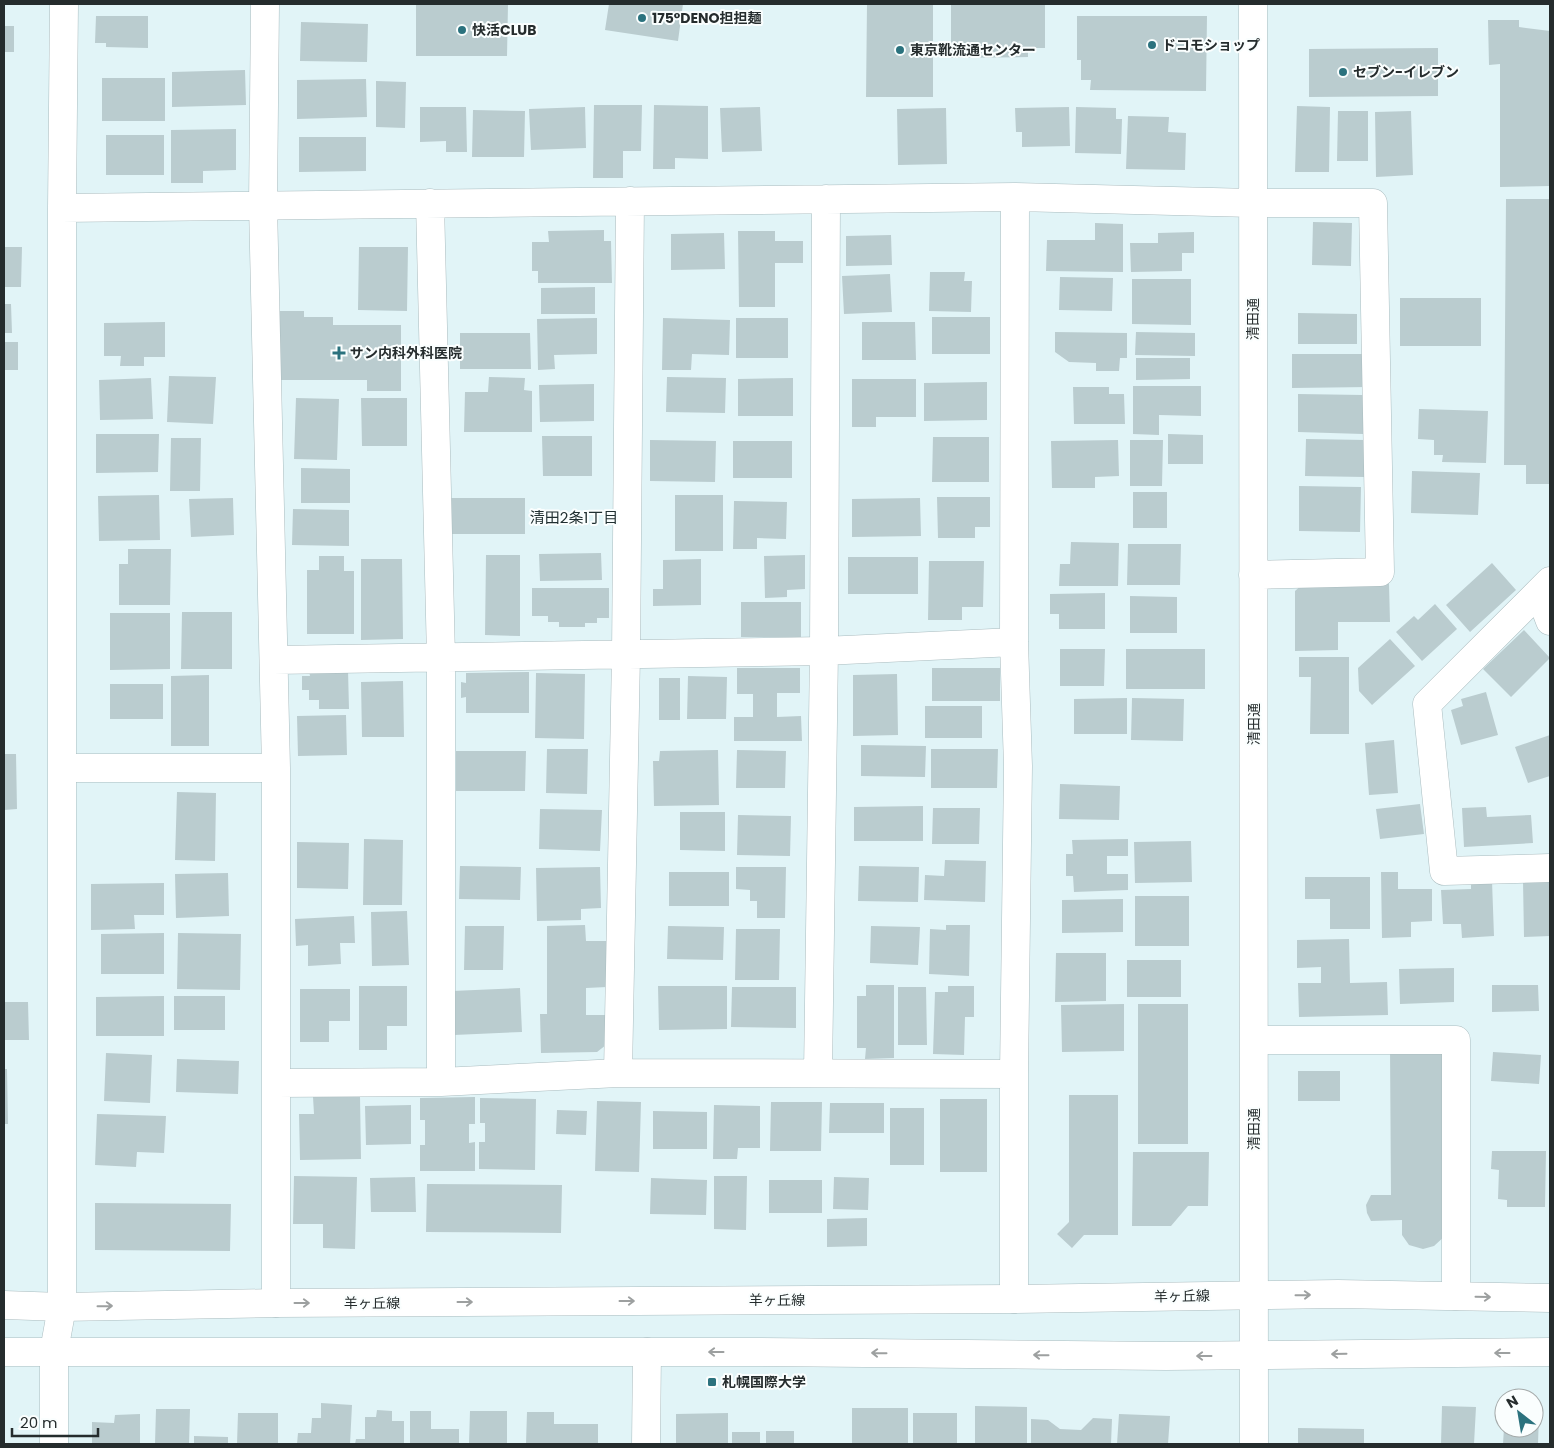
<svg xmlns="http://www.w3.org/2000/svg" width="1554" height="1448" font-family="Poppins,'Noto Sans JP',sans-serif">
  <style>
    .building { fill: #bacccf }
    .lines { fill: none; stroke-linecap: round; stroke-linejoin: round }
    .minor-casing { stroke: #aabcbf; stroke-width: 29 }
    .major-casing { stroke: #aabcbf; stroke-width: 29 }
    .minor { stroke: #fff; stroke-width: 28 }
    .major { stroke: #fff; stroke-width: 28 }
    .oneway { stroke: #9da0a0 }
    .poi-dot { fill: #2b727e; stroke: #fafefe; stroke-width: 2 }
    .labels { text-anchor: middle; stroke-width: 4; stroke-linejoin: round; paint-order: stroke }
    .poi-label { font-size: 14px; font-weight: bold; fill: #252c2d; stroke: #fafefe; text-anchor: start }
    .street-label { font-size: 14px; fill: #252c2d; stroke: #fafefe }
    .neighbourhood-label { font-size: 15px; fill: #202f31; stroke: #fafefe }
  </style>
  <rect width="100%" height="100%" fill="#e1f4f7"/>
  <!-- building -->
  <path class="building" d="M416,4H508L507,56H416Z
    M609,4H683L678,41L605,30Z
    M867,4H933V97H866Z
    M951,4H1045V48H1028V57L951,58Z
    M96,16H148V48L106,47V43H95Z
    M1077,16H1207L1206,91L1090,90L1091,80H1081V60H1077Z
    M1488,20H1519V27L1550,31V186L1500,187V64L1489,65Z
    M301,22L368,24L367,62L300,61Z
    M4,26H14V52H4Z
    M1438,48V96L1309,97V49Z
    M245,70L246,105L172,107V72Z
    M102,78H165V121H102Z
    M366,79L367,117L297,119V80Z
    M376,81L406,82L405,128L376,127Z
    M594,105H642L641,151H623V178H593Z
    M654,105L708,106V159L675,158V169H653Z
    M1297,106L1330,107L1329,172H1295Z
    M420,107H466L467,152H446V141L420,142Z
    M585,107L586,148L531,150L529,109Z
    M760,107L762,151L722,152L720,108Z
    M1069,107L1070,146L1022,147V132H1016L1015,108Z
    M1076,107L1116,108V119H1122L1121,154L1075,153Z
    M946,108L947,164L898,165L897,109Z
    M473,110L525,111L524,157H472Z
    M1338,111H1368V161H1337Z
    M1411,111L1413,175L1376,177L1375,112Z
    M1128,116L1169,117L1168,132L1186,133L1185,170L1126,169Z
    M236,129V170L203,171V183H171V130Z
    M106,135H164V175H106Z
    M299,137H366V171L299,172Z
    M1506,199H1550V484H1526V465H1504Z
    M1313,222L1352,223L1351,266L1312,265Z
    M1095,223L1123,224V272L1046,271L1047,240H1095Z
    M604,230V241H611L612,283H538V271H532V242H549L548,231Z
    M738,231H775V241H803V263H775V307H739Z
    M1194,232V253H1182V271L1131,272L1130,243H1158V233Z
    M724,233L725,269L671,270V234Z
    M891,235L892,265L846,266V236Z
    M4,247H22L21,287H4Z
    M359,247H408L407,311L358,310Z
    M930,272H965L964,281H972L971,312L929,311Z
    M890,274L892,312L844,314L842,276Z
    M1060,277L1113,278L1112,311L1059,310Z
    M1132,279H1191V325L1132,324Z
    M595,287V314H541V288Z
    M1400,298H1481V346H1400Z
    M4,304H11L12,333H4Z
    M277,311H304V317H333V325H401V391H367V380H277Z
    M1298,313L1357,314V344H1298Z
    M932,317H990V354H932Z
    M597,318V354L554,355L555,369L538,370L537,319Z
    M663,318L730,320L729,355L692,354L691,370H662Z
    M736,318H788V358H736Z
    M165,322V357H144V366H120L121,356H104V323Z
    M862,322H915L916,360H862Z
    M1055,332L1127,333V358H1120L1119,371H1096V363L1069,362L1055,352Z
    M1136,332L1195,333V356L1135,355Z
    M460,333H530L531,369H460Z
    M4,342H18V370H4Z
    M1292,354H1369V387L1292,388Z
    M1136,358H1190V379L1136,380Z
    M169,376L216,377L213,424L167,422Z
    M489,377L525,378L524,390L532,391V432H464L465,392H488Z
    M667,377L726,378L725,413L666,412Z
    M151,378L153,419L100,420L99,380Z
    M793,378V416H738V379Z
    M852,379H916V417H876V427H852Z
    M987,382V420L924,421V383Z
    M594,384V421L540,422L539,385Z
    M1133,386H1201V416L1159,415V435L1133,434Z
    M1073,387H1109V394H1124L1125,424H1074Z
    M1298,394L1363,395V434L1298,432Z
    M296,398L339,399L337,460L294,459Z
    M361,398H407V446H362Z
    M1419,409L1488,411L1486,463L1442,462L1443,455H1434V440L1418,439Z
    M96,434H159L158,472L96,473Z
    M1168,434L1203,435V464H1168Z
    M542,436H592V476H543Z
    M933,437H989V482H932Z
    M171,438H201L200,491H170Z
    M1306,439L1366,440L1365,477L1305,476Z
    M650,440L716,441L715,482L650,481Z
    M1118,440L1119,476L1095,477V488H1052L1051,441Z
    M1130,440H1163L1162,486H1130Z
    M733,441H792V478H733Z
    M301,468L350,469V503H301Z
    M1412,471L1480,473L1478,515L1411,513Z
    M1299,486L1361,487L1360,532L1299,531Z
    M1133,492H1167V528H1133Z
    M159,495L160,540L99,541L98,496Z
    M675,495H723V551H675Z
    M937,497H990V527H975V538H938Z
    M233,498L234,535L191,537L189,499Z
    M451,498H525V534H451Z
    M920,498L921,536L852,537V499Z
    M734,501L787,502L786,539L757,538V549H733Z
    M293,509L349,510V546L292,545Z
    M1071,542L1119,543L1118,586H1059L1060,564H1070Z
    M1128,544H1181L1180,585H1127Z
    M128,549H171L170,605H119V564H128Z
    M601,553L602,580L540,581L539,554Z
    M486,555H520V636L485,635Z
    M805,555V589L787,590V597L765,598L764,556Z
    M319,556H344V571H354V634H307V570H319Z
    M848,557H918V594H848Z
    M361,559H402L403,639L361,640Z
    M701,559V605L653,606V589H663V560Z
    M929,561H984L983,607H962V620H928Z
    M1492,563L1516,590L1470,632L1446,605Z
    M1303,584H1389L1390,622H1338V650L1295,651V591Z
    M532,588H609V618H597V623H585V627H559V622H548V616H532Z
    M1105,593V629H1059V614H1050V594Z
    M1130,596L1177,597V633H1130Z
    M741,602H801V637H741Z
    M1435,604L1457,629L1422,661L1396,632L1414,616L1418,620Z
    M182,612H232V669H181Z
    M110,613H170V669L110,670Z
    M1524,630L1550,658L1511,697L1483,669Z
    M1390,639L1415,666L1372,705L1359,691L1358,668Z
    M1060,649H1105L1104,686H1060Z
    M1126,649H1205V689H1126Z
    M1299,657H1349V734H1310L1311,677H1299Z
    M737,668H800V693H777V717L801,716L802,741H734V717H753V694H737Z
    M932,668H1000V701H932Z
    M348,670L349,709H319V700H309V690H302V676H310L309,671Z
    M529,672V713H466V697L461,698V682L466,683V673Z
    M536,673L585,674L584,739L535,738Z
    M897,674L898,735L853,736V675Z
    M209,675V746H171V676Z
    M688,676L727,677L726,719H687Z
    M659,678H680V720H659Z
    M403,681L404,737H362L361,682Z
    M110,684H163V719H110Z
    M1486,692L1498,735L1461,745L1451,710L1463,706L1461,699Z
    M1127,698V734H1074V699Z
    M1132,698L1184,699L1183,741L1131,740Z
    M925,706H982V738H925Z
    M346,715L347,755L298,756L297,716Z
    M1550,735V776L1528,783L1515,747Z
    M1394,740L1398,793L1369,795L1365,743Z
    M861,745L926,746L925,777L861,776Z
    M547,749H588L587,794L546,793Z
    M931,749H998L997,788H931Z
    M718,750L719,805L654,806L653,761H659L660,751Z
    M737,750L786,751L785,788H736Z
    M456,751H526L525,791H456Z
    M4,754H16L17,809L4,810Z
    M1060,784L1120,786L1119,820L1059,819Z
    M177,792L216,793L215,861L175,860Z
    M1420,804L1424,834L1380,839L1376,809Z
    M923,806V841H854V807Z
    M1486,807L1487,817L1531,815L1533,843L1464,847L1462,808Z
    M933,808H980L979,844H932Z
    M540,809L602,810L600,851L539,849Z
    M680,812H725V851L680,850Z
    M738,815L791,816L790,856L737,855Z
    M364,839L403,840L402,905H363Z
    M1128,839V856H1107V874H1128V890L1074,892L1073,876H1066V854H1073L1072,840Z
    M1191,841L1192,882L1135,883L1134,842Z
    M297,842L349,843L348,889L297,888Z
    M945,860L986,861L985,902L924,900L925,875L944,876Z
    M460,866L521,867L520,900L459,899Z
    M859,866L919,867L918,902L858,901Z
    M600,867L601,908L581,909V920L537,921L536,868Z
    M736,867H786L785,918H757V901H750V890L736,889Z
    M669,872H729V906H669Z
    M1381,872H1398V889H1432V921L1411,922V937L1382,938Z
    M228,873L229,916L176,918L175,874Z
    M1305,877H1370V929H1330V899H1305Z
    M1492,881L1494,936L1462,938L1461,924H1443L1441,890L1471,889V882Z
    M1523,881H1550V936L1524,937Z
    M164,883V915H134L135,929L91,930V884Z
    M1135,896H1189V946H1135Z
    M1123,899V932L1062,933V900Z
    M407,911L409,965L372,966L371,912Z
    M354,916L355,943H340L341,964L308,966V945L296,946L295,919Z
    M585,925L586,941H606L607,987L586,988V1015H613L606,1045L597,1052L541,1053L540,1014H547V926Z
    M946,925H970L969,976L929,974L930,929L946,930Z
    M465,926H504L503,970H464Z
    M668,926L724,927L723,960L667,959Z
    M871,926L920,927L918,965L870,963Z
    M736,929H780L779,980H735Z
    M164,933V974H101V934Z
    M178,933L241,934L240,990L177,989Z
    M1349,939L1350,983L1387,982L1388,1015L1299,1017L1298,983H1321V967L1297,968V940Z
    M1056,953H1106V1001L1055,1002Z
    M1127,960H1181V997H1127Z
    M1454,968V1002L1400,1004L1399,969Z
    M866,985H894V1058L865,1059L866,1048H857V996H866Z
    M1492,985H1538L1539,1011L1492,1012Z
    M359,986H407V1026H387V1050H359Z
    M658,986H727V1029L659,1030Z
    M948,986H974V1017H965L964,1055L933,1054L935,992H948Z
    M732,987H796V1028L731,1027Z
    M898,987H926L927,1045H898Z
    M520,988L522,1032L454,1035L452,991Z
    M300,989H350V1021H329V1042H300Z
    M164,996V1036H96V997Z
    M174,996H225V1030H174Z
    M4,1002H28L29,1040H4Z
    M1124,1004V1051L1062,1052L1061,1005Z
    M1138,1004H1188V1144H1138Z
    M1390,1047H1445L1446,1235L1434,1246L1423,1249L1409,1245L1402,1235V1220L1371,1221L1367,1213L1366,1205L1371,1195H1391Z
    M1493,1052L1541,1055L1539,1084L1491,1081Z
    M106,1053L152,1055L150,1103L104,1101Z
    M177,1059L239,1061L238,1094L176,1092Z
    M4,1069H7L8,1124H4Z
    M1298,1071H1340V1101H1298Z
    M1069,1095H1118V1235H1084L1072,1248L1057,1234L1069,1222Z
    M360,1096L361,1159L300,1160L299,1114H314L313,1097Z
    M475,1097V1124H469V1143L475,1142V1171H420V1145H425V1120H420V1098Z
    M480,1098L536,1099L535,1170L479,1169V1142H485V1123H480Z
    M940,1099H987V1172H940Z
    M597,1101L641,1102L639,1172L595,1171Z
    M771,1102H822L821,1151H770Z
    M830,1103H884V1133H829Z
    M411,1105V1144L366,1145L365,1106Z
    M714,1105L760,1106V1148H738L737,1159H713Z
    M890,1108H924V1165H890Z
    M557,1110L587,1111L586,1135L556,1134Z
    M653,1111L707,1112V1149H653Z
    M97,1114L166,1116L164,1153L137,1152L136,1167L95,1165Z
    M1492,1151H1546L1545,1207H1507V1200L1498,1199L1499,1170L1491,1169Z
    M1133,1152H1209L1208,1206H1188L1171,1226H1132Z
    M294,1176L357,1177L355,1249L323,1248V1224H293Z
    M714,1176H747L746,1230L714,1229Z
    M415,1177L416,1212H371L370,1178Z
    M834,1177L869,1178L868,1210L833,1209Z
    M651,1178L707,1180L706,1215L650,1214Z
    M769,1180H822V1213H769Z
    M427,1184L562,1185L561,1233L426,1232Z
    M95,1203L231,1204L230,1251L95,1250Z
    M867,1218V1246L827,1247V1219Z
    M321,1403L352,1405L350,1444H297L298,1433H311L312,1418H321Z
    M975,1406L1027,1407V1444H975Z
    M1442,1406L1476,1407L1474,1444H1441Z
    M852,1408H908V1444H852Z
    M156,1409H190L189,1444H155Z
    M377,1410L392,1411V1421H404V1444H355L356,1439H365V1417H376Z
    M410,1411H431V1429H459V1444H410Z
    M470,1411H507V1444H469Z
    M527,1412H554V1424H598V1444H526Z
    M238,1413H278V1444H237Z
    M728,1413V1443H676V1414Z
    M913,1413H957V1444H913Z
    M140,1414V1444H92V1422L114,1423L115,1415Z
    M1119,1414L1170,1416L1168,1444H1117Z
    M1534,1414H1539L1538,1444H1503L1504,1428H1534Z
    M1093,1418L1112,1419L1111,1444H1031V1419L1048,1420L1060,1429L1081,1430Z
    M1298,1428L1364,1429V1444H1298Z
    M766,1431H794V1444H766Z
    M732,1432H760V1444H732Z
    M194,1436L228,1437V1444H194Z"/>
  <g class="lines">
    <!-- minor casing -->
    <g class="minor-casing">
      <path id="minor" d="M265,4L263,205L276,768V1303
        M1253,4L1254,1444
        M430,203L441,657V1082
        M62,208L1015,197L1252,203H1373L1380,572L1253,575
        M1550,581L1427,704L1444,871L1550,868
        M1539,592L1550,621
        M274,660L824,651L1014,642
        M63,768H276
        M1254,1040H1456V1296
        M618,1073L626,655L630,201
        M818,1073L824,651L826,199
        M276,1083L441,1082L618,1073L1014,1074
        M1014,1299V1074L1018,766L1014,642L1015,197
        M54,1444V1351L62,1307V208L64,4
        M646,1444L647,1352"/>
    </g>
    <!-- major casing -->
    <g class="major-casing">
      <path id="major" d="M4,1305L62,1307L276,1303L1014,1299L1338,1294L1550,1298
        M4,1352H752L1166,1356L1550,1352"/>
    </g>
    <!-- minor -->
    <use href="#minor" class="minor"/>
    <!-- major -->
    <use href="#major" class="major"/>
  </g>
  <!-- one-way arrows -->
  <defs><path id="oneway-shaft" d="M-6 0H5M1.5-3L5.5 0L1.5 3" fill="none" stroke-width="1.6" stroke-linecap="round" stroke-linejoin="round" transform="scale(1.25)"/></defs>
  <g class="oneway">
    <use href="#oneway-shaft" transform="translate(1303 1295) rotate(-1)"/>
    <use href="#oneway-shaft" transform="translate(1483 1297) rotate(1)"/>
    <use href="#oneway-shaft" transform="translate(627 1301)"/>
    <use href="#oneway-shaft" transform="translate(465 1302)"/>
    <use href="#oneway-shaft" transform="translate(302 1303)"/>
    <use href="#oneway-shaft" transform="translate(105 1306) rotate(-1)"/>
    <use href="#oneway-shaft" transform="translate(716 1352) rotate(180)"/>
    <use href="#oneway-shaft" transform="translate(879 1353) rotate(-179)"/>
    <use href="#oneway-shaft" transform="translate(1502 1353) rotate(180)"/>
    <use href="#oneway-shaft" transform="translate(1339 1354) rotate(179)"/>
    <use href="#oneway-shaft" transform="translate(1041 1355) rotate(-179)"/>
    <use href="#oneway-shaft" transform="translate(1204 1356) rotate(180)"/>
  </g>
  <!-- markers -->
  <g class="poi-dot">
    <circle cx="642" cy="18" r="5"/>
    <circle cx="462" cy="30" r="5"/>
    <circle cx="1152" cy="45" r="5"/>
    <circle cx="900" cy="50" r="5"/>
    <circle cx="1343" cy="72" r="5"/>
    <path d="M336.5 345.5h5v5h5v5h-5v5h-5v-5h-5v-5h5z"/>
    <rect x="707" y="1377" width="10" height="10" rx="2.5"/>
  </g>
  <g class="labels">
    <!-- poi labels -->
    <g class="poi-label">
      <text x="652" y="23">175°DENO担担麺</text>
      <text x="472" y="35">快活CLUB</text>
      <text x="1162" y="50">ドコモショップ</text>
      <text x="910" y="55">東京靴流通センター</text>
      <text x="1353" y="77">セブン-イレブン</text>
      <text x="350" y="358">サン内科外科医院</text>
      <text x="722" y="1387">札幌国際大学</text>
    </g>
    <!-- street labels -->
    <g class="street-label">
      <text transform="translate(1253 319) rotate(-90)" y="5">清田通</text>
      <text transform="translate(1254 724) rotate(-90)" y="5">清田通</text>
      <text transform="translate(1254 1129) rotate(-90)" y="5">清田通</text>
      <text transform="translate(1182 1296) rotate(-1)" y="5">羊ヶ丘線</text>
      <text x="777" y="1305">羊ヶ丘線</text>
      <text x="372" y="1308">羊ヶ丘線</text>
    </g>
    <!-- neighbourhood labels -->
    <g class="neighbourhood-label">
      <text x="574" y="523">清田2条1丁目</text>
    </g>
  </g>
  <!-- border -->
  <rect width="1554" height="1448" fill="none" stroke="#252c2d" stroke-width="10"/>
  <!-- north arrow -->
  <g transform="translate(1519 1413) rotate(329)"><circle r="24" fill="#fafefe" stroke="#a5aaaa"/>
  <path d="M0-4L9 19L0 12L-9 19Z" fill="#2b727e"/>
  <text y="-8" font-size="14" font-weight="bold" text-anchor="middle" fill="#252c2d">N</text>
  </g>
  <!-- scale -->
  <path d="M12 1428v8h86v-8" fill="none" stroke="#252c2d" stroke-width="2.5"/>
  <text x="20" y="1428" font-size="15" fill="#252c2d" stroke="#fafefe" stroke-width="4" paint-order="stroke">20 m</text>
</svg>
